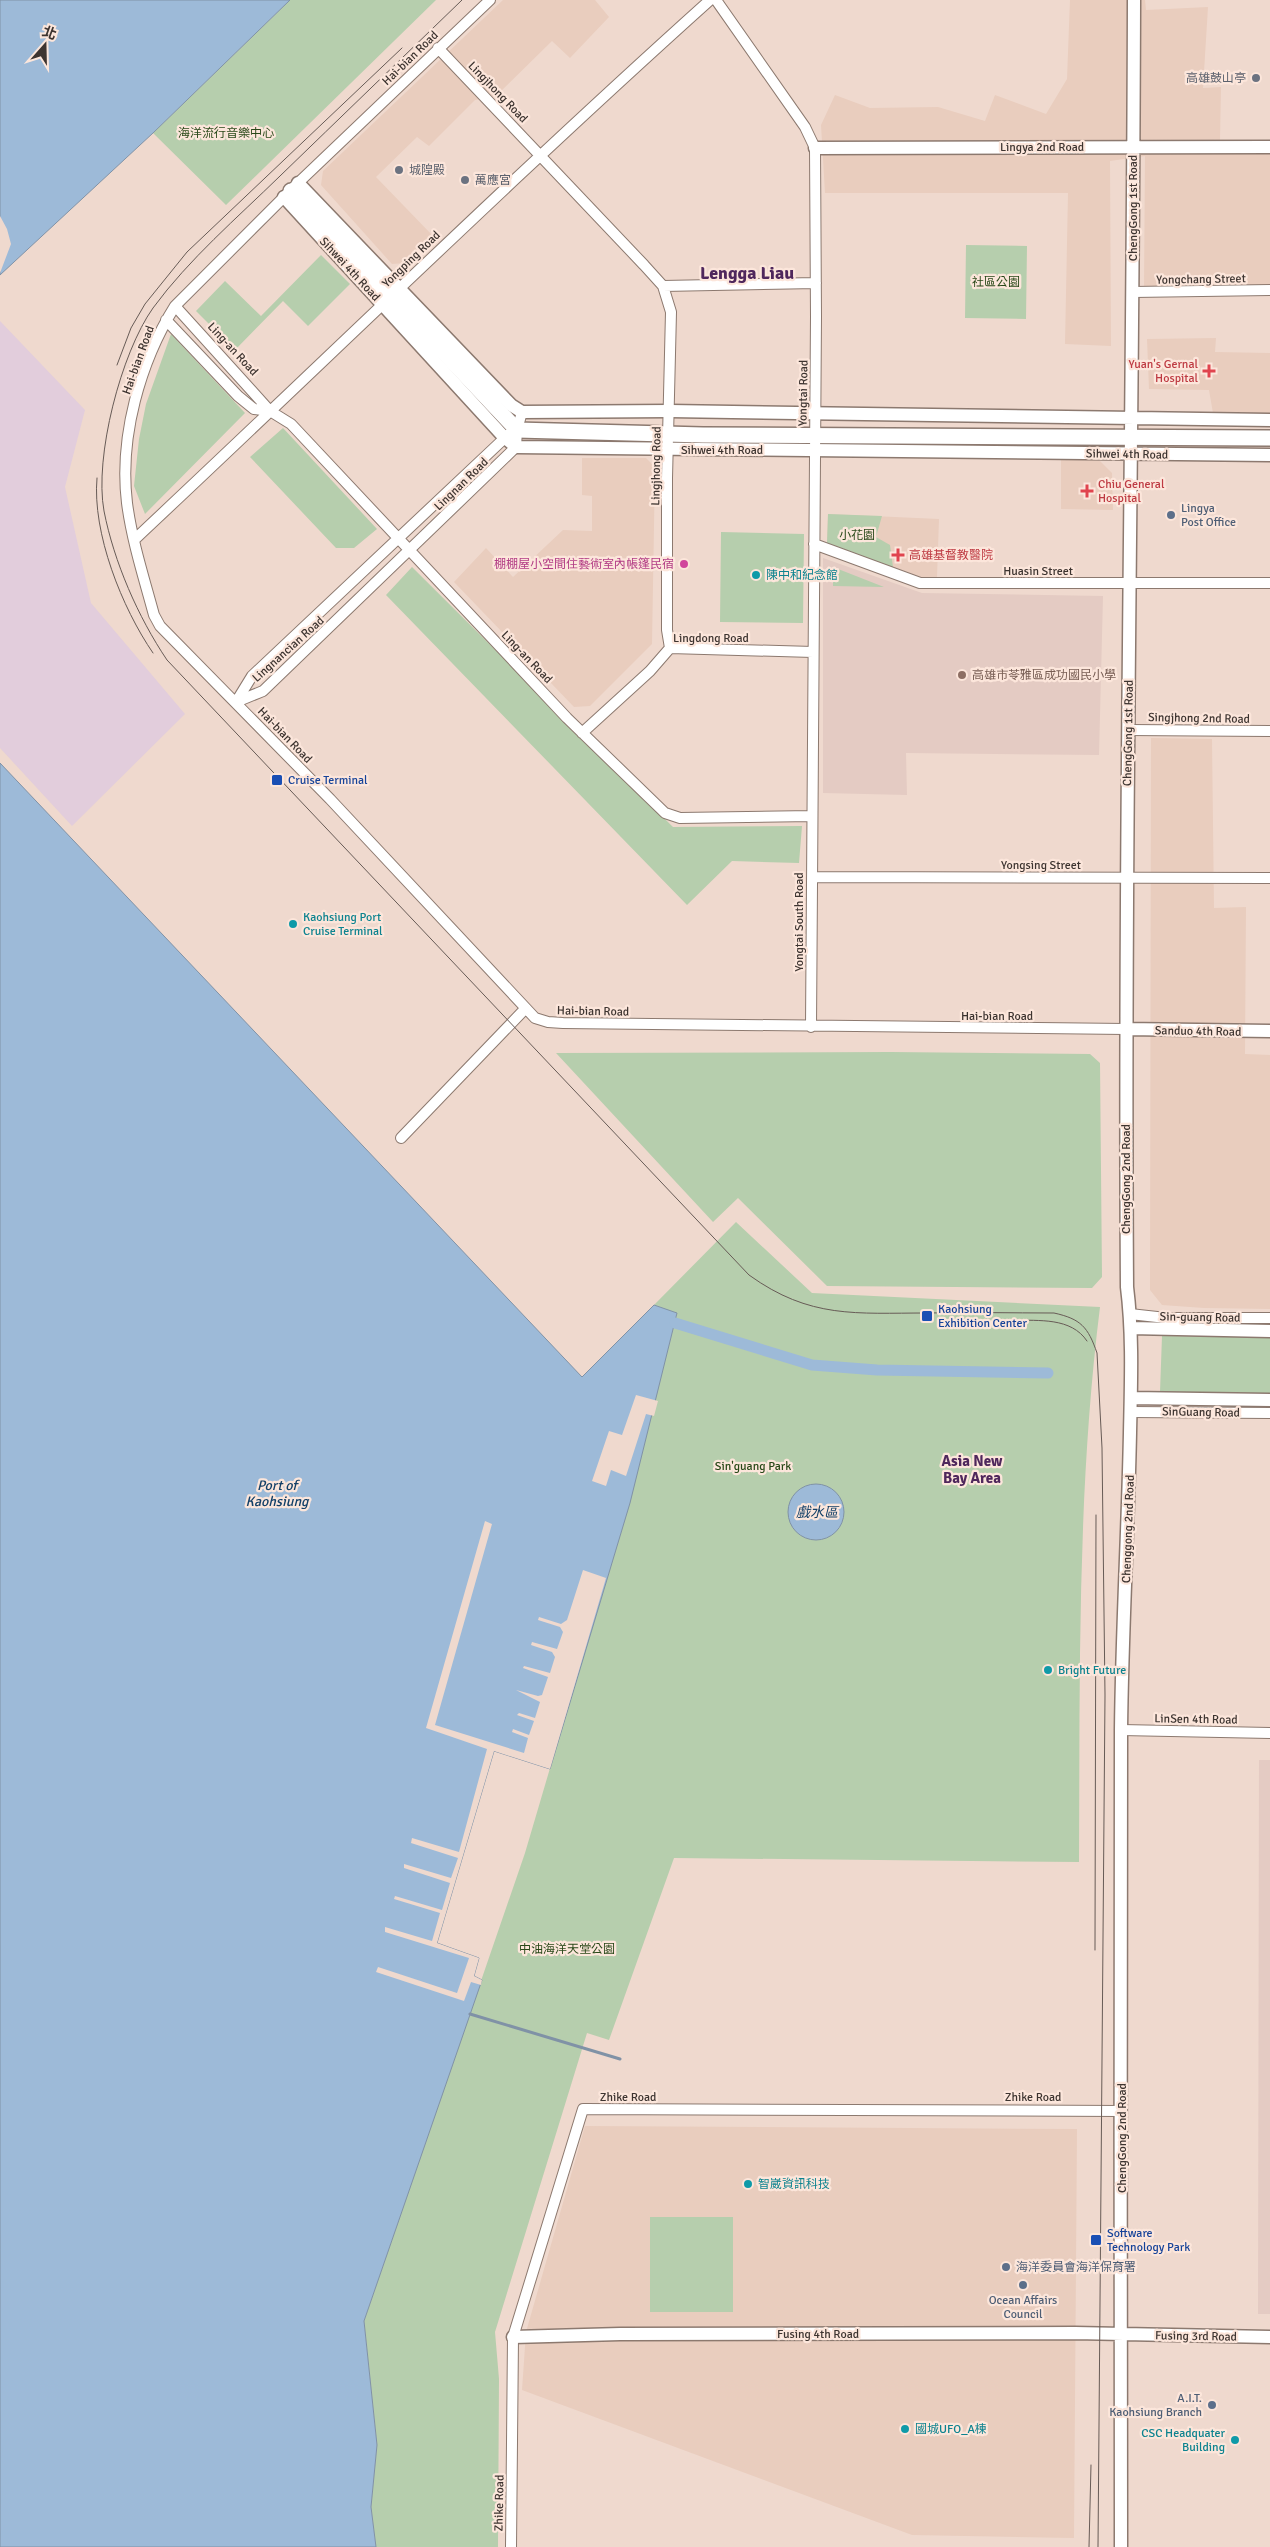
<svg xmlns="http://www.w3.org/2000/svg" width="1270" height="2547" font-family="Signika,'Noto Sans TC',sans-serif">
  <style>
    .built { fill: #e9cdbe }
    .industrial { fill: #e2cddc }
    .education { fill: #e4cbc3 }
    .green { fill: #b6cead }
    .water { fill: #9dbad8; stroke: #8092a6 }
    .pier { fill: #efd9ce }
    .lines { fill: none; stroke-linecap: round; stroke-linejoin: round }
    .stream { stroke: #8092a6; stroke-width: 3 }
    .canal { stroke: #9dbad8; stroke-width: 11 }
    .minor-casing { stroke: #8c796f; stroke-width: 12 }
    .tertiary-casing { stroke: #8c796f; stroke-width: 15 }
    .secondary-casing { stroke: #8c796f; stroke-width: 18 }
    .minor { stroke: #fff; stroke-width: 10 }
    .tertiary { stroke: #fff; stroke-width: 12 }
    .secondary { stroke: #fff; stroke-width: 15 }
    .tram { stroke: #675b56; stroke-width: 1 }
    .worship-dot { fill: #6b7280; stroke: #fce6db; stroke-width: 2 }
    .health-dot { fill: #e0444e; stroke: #fce6db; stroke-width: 2 }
    .service-dot { fill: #5c6f8a; stroke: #fce6db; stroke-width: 2 }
    .hotel-dot { fill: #d1479c; stroke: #fce6db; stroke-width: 2 }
    .culture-dot { fill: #0f9aa8; stroke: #fce6db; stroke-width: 2 }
    .education-dot { fill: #8d6e63; stroke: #fce6db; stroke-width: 2 }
    .transit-dot { fill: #1a4fb4; stroke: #fce6db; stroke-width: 2 }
    .labels { text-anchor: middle; stroke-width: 4.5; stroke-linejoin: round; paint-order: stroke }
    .street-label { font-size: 12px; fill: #3d3430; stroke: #fce6db }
    .worship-label { font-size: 12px; fill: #5b616d; stroke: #fce6db; text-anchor: start }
    .park-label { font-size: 12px; fill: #284818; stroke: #fce6db }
    .health-label { font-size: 12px; fill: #be3a42; stroke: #fce6db; text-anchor: start }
    .service-label { font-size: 12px; fill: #4e5e75; stroke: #fce6db; text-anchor: start }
    .hotel-label { font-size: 12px; fill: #b23c85; stroke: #fce6db; text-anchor: end }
    .culture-label { font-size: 12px; fill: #0d838f; stroke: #fce6db; text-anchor: start }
    .education-label { font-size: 12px; fill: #785e54; stroke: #fce6db; text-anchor: start }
    .transit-label { font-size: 12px; fill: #164399; stroke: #fce6db; text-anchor: start }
    .water-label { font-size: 14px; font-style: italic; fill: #134068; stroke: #fce6db }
    .quarter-label { font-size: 15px; font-weight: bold; fill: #4f275c; stroke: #fce6db }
    .district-label { font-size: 18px; font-weight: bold; fill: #4f275c; stroke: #fce6db }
  </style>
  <rect width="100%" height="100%" fill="#efd9ce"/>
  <!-- built -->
  <path class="built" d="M503,0H595L609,17L570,58L552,41L496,96L475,100L429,146L417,137L376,177L433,236L405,263L392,264L321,185L323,171Z
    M1070,0H1145L1146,10L1208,7L1203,88L1221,87L1220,140H1270V285L1144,287L1145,156L1110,161L1111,346L1065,344L1068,193H825L821,125L835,95L870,108L938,107L985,121L995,95L1046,114L1067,79Z
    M1216,338L1215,352L1270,353V417L1214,419L1209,390L1149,389L1147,339Z
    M582,458H646L655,467L652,644L590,706L574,707L454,582L486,548L513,577L563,530L592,531V496L582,495Z
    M1061,460H1099L1112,473L1113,510L1061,509Z
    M828,514L939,519L937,577L923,578L827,543Z
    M1151,738L1212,739L1214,908L1246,907L1245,1054L1270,1055V1309L1204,1308L1162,1305L1150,1290Z
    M585,2126L1077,2129L1074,2538L912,2535L522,2390L526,2332Z"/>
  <!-- industrial -->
  <path class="industrial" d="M0,321L85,410L65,487L91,603L185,714L72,826L0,748Z"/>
  <!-- education -->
  <path class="education" d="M823,558L922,593L1103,596L1099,755L906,753L907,795L823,793Z
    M1259,1760H1270V2314H1258Z"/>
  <!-- green -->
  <path class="green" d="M290,0H436L226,205L153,133Z
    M966,245L1027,246L1026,319L965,318Z
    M321,255L350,284L308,326L283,301L235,350L196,311L225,281L261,316Z
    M171,334L245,413L145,514L134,486L139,439L146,404Z
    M283,428L377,529L354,548H336L250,457Z
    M828,514L882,516L876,537L890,545L893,567L887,568L827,543Z
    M721,532L804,534L803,623L720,622Z
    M412,567L673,827L802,826L799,863L732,861L687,905L386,595Z
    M833,567L884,587L833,586Z
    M890,1052L1090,1054L1100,1063L1102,1277L1092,1288L827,1286L738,1198L713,1222L556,1053Z
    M736,1222L812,1293L1100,1307C1077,1491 1080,1677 1079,1862L674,1858L609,2040L587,2033L495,2332L499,2379L498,2547H376L371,2507L377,2445L364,2321L525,1853L609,1568L677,1314L654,1305Z
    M1162,1336L1270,1337V1394L1160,1392Z
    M650,2217H733V2312H650Z"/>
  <!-- water -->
  <path class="water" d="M0,0H290L153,133L0,275Z
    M0,763L582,1377L654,1305L677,1313L630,1503L550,1769L494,1751L437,1943L479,1958L474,1976L482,1980L364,2321L377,2445L371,2507L376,2547H0Z
    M788 1512a28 28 0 1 1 56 0a28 28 0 1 1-56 0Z"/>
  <!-- pier -->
  <path class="pier" d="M0,216L7,229L11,244L0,273Z
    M636,1395L658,1401L654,1416L646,1414L626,1476L611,1470L606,1486L592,1481L609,1431L622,1435Z
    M485,1521L492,1524L435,1725L524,1753L528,1738L512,1732L513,1729L529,1735L534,1721L517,1715L519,1713L535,1718L540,1702L516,1690L538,1696L542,1695L548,1677L523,1668L524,1666L550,1673L555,1657L552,1652L531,1645L532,1642L557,1649L563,1632L560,1627L538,1620L539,1617L561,1624L567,1620L583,1570L606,1578L550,1769L494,1751L437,1943L479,1958L474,1976L482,1980L481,1985L471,1982L464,2001L376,1972L378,1967L457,1993L469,1958L385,1932V1927L432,1941L440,1913L394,1899L395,1896L442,1910L450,1883L404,1868V1864L451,1878L458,1858L411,1843L412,1838L459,1852L487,1749L426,1728Z"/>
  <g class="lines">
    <!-- stream -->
    <path class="stream" d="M470,2014L620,2059"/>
    <!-- canal -->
    <path class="canal" d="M675,1323L812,1365L877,1370L1048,1373"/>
    <!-- minor casing -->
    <g class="minor-casing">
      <path id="minor" d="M490,0L298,183L175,306C140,362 119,437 127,503C132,541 144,578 154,615L160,626L330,799L535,1018L548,1022L563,1023L1126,1029
        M716,0L805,127L815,148L816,316L811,1027
        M438,48L644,265L663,286L671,312L667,478V630L670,648
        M663,286L816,283
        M1133,292L1270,290
        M175,306L270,411L291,424L567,718L665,813L680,818L812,816
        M166,320L238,396L254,409L270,411
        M134,540C326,360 514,176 710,0
        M814,544L920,583H1270
        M236,702L263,691L516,447L517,430L522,412
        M236,702L252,676L509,434
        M1128,730L1270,731
        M582,733L650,671L670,648L813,652
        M812,877L1270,878
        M401,1138L525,1009
        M1130,1314L1166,1318H1270
        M1131,1412L1270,1413
        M1121,1730L1270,1733
        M511,2547L513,2337L583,2109L1122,2111"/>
    </g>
    <!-- tertiary casing -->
    <g class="tertiary-casing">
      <path id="tertiary" d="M815,148L1270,147
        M298,183L511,405L522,412L670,411L1270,420
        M284,197L503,436L516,447L1270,455
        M1126,1029L1270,1031
        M1131,1328L1270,1331
        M1131,1398L1270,1400
        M513,2337L620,2334L1075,2333L1270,2337
        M1121,2547C1122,2275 1119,2002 1121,1730C1122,1631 1128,1532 1130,1433C1131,1384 1133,1335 1127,1287C1124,858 1133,429 1134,0"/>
    </g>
    <!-- secondary casing -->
    <g class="secondary-casing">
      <path id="secondary" d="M291,191L517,430L703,435L1270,438"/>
    </g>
    <!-- minor -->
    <use href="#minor" class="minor"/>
    <!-- tertiary -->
    <use href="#tertiary" class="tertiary"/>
    <!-- secondary -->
    <use href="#secondary" class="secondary"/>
    <!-- tram -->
    <path class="tram" d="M462,0C401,59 341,117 280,176C237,218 189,259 153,308C121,353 94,457 104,511C114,562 138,617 167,660L749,1275C810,1319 856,1313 927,1313C970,1312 1012,1313 1054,1313C1081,1319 1088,1327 1097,1353L1102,1448L1105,1695L1098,2547
      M117,365L131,328L145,304L187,252L402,48
      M97,478C92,533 122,608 153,653
      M1014,1320C1039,1321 1071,1317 1087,1341
      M1095,1950L1096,1515
      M1089,2547L1091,2465"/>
  </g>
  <!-- markers -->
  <g class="worship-dot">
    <circle cx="1256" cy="78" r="5"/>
    <circle cx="399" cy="170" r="5"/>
    <circle cx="465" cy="180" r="5"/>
  </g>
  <g class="health-dot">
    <path d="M1206.5 363.5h5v5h5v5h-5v5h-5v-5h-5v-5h5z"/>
    <path d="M1084.5 483.5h5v5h5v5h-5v5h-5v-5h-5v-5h5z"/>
    <path d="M895.5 547.5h5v5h5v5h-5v5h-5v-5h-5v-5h5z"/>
  </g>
  <g class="service-dot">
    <circle cx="1171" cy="515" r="5"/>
    <circle cx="1006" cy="2267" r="5"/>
    <circle cx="1023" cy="2285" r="5"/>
    <circle cx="1212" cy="2405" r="5"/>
  </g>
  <circle class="hotel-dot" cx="684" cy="564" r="5"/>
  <g class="culture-dot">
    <circle cx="756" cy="575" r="5"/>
    <circle cx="293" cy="924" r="5"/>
    <circle cx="1048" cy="1670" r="5"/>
    <circle cx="748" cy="2184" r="5"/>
    <circle cx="905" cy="2429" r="5"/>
    <circle cx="1235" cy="2440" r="5"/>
  </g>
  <circle class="education-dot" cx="962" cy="675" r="5"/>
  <g class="transit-dot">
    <rect x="271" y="774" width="12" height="12" rx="2.5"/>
    <rect x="921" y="1310" width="12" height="12" rx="2.5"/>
    <rect x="1090" y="2234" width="12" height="12" rx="2.5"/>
  </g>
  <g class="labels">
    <!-- street labels -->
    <g class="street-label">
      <text transform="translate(410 58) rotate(-44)" y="4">Hai-bian Road</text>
      <text transform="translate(498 92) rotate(46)" y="4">Lingjhong Road</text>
      <text x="1042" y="151">Lingya 2nd Road</text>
      <text transform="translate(1133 208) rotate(-90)" y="4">ChengGong 1st Road</text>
      <text transform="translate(411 259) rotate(-44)" y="4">Yongping Road</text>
      <text transform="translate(350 269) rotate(47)" y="4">Sihwei 4th Road</text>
      <text transform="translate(1201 279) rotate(-1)" y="4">Yongchang Street</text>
      <text transform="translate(233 349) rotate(47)" y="4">Ling-an Road</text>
      <text transform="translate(138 360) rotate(-70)" y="4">Hai-bian Road</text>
      <text transform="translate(803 393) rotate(-89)" y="4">Yongtai Road</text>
      <text x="722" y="454">Sihwei 4th Road</text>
      <text transform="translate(1127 454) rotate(1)" y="4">Sihwei 4th Road</text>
      <text transform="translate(656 466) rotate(-89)" y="4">Lingjhong Road</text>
      <text transform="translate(461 484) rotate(-44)" y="4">Lingnan Road</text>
      <text x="1038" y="575">Huasin Street</text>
      <text x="711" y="642">Lingdong Road</text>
      <text transform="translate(288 649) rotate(-42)" y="4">Lingnancian Road</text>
      <text transform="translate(527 657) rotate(46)" y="4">Ling-an Road</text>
      <text transform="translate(1199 718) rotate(1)" y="4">Singjhong 2nd Road</text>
      <text transform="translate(1128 733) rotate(-89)" y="4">ChengGong 1st Road</text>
      <text transform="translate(285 735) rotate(46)" y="4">Hai-bian Road</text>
      <text x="1041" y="869">Yongsing Street</text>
      <text transform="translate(799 922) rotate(-90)" y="4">Yongtai South Road</text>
      <text transform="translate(593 1011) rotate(1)" y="4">Hai-bian Road</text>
      <text x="997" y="1020">Hai-bian Road</text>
      <text transform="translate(1198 1031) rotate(1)" y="4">Sanduo 4th Road</text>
      <text transform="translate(1126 1179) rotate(-90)" y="4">ChengGong 2nd Road</text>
      <text transform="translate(1200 1317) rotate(1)" y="4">Sin-guang Road</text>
      <text transform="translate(1201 1412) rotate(1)" y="4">SinGuang Road</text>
      <text transform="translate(1128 1529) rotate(-88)" y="4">Chenggong 2nd Road</text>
      <text transform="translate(1196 1719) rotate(1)" y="4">LinSen 4th Road</text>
      <text x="628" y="2101">Zhike Road</text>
      <text x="1033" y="2101">Zhike Road</text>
      <text transform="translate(1122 2138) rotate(-90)" y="4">ChengGong 2nd Road</text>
      <text x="818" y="2338">Fusing 4th Road</text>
      <text transform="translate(1196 2336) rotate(1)" y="4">Fusing 3rd Road</text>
      <text transform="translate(499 2503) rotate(-89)" y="4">Zhike Road</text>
    </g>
    <!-- worship labels -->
    <g class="worship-label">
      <text x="1246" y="82" text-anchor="end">高雄鼓山亭</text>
      <text x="409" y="174">城隍殿</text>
      <text x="475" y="184">萬應宮</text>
    </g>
    <!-- park labels -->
    <g class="park-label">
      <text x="226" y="137">海洋流行音樂中心</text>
      <text x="996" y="286">社區公園</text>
      <text x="857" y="539">小花園</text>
      <text x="753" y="1470">Sin'guang Park</text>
      <text x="567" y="1953">中油海洋天堂公園</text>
    </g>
    <!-- health labels -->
    <g class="health-label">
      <text x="1198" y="368" text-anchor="end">Yuan's Gernal<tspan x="1198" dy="14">Hospital</tspan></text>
      <text x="1098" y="488">Chiu General<tspan x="1098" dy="14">Hospital</tspan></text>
      <text x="909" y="559">高雄基督教醫院</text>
    </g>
    <!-- service labels -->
    <g class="service-label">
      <text x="1181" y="512">Lingya<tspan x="1181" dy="14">Post Office</tspan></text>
      <text x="1016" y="2271">海洋委員會海洋保育署</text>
      <text x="1023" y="2304" text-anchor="middle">Ocean Affairs<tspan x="1023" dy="14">Council</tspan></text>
      <text x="1202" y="2402" text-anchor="end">A.I.T.<tspan x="1202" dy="14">Kaohsiung Branch</tspan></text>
    </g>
    <!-- hotel labels -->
    <g class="hotel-label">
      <text x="674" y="568">棚棚屋小空間住藝術室內帳篷民宿</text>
    </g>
    <!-- culture labels -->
    <g class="culture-label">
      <text x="766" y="579">陳中和紀念館</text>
      <text x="303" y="921">Kaohsiung Port<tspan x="303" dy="14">Cruise Terminal</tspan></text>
      <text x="1058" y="1674">Bright Future</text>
      <text x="758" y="2188">智崴資訊科技</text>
      <text x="915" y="2433">國城UFO_A棟</text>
      <text x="1225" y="2437" text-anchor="end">CSC Headquater<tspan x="1225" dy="14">Building</tspan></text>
    </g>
    <!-- education labels -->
    <g class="education-label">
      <text x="972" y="679">高雄市苓雅區成功國民小學</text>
    </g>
    <!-- transit labels -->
    <g class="transit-label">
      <text x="288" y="784">Cruise Terminal</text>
      <text x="938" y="1313">Kaohsiung<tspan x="938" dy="14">Exhibition Center</tspan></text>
      <text x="1107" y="2237">Software<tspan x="1107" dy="14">Technology Park</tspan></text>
    </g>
    <!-- water labels -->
    <g class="water-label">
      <text x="277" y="1490">Port of<tspan x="277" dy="16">Kaohsiung</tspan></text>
      <text x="817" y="1517">戲水區</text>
    </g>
    <!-- quarter labels -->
    <g class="quarter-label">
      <text x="972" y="1466">Asia New<tspan x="972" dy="17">Bay Area</tspan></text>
    </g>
    <!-- district labels -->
    <g class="district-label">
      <text x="747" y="279">Lengga Liau</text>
    </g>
  </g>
  <!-- north arrow -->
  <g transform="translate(45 45) rotate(20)" stroke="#fce6db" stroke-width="4" paint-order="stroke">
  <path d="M0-4L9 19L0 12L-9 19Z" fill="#3d3430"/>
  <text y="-8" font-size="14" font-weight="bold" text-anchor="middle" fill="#3d3430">北</text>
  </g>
</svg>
